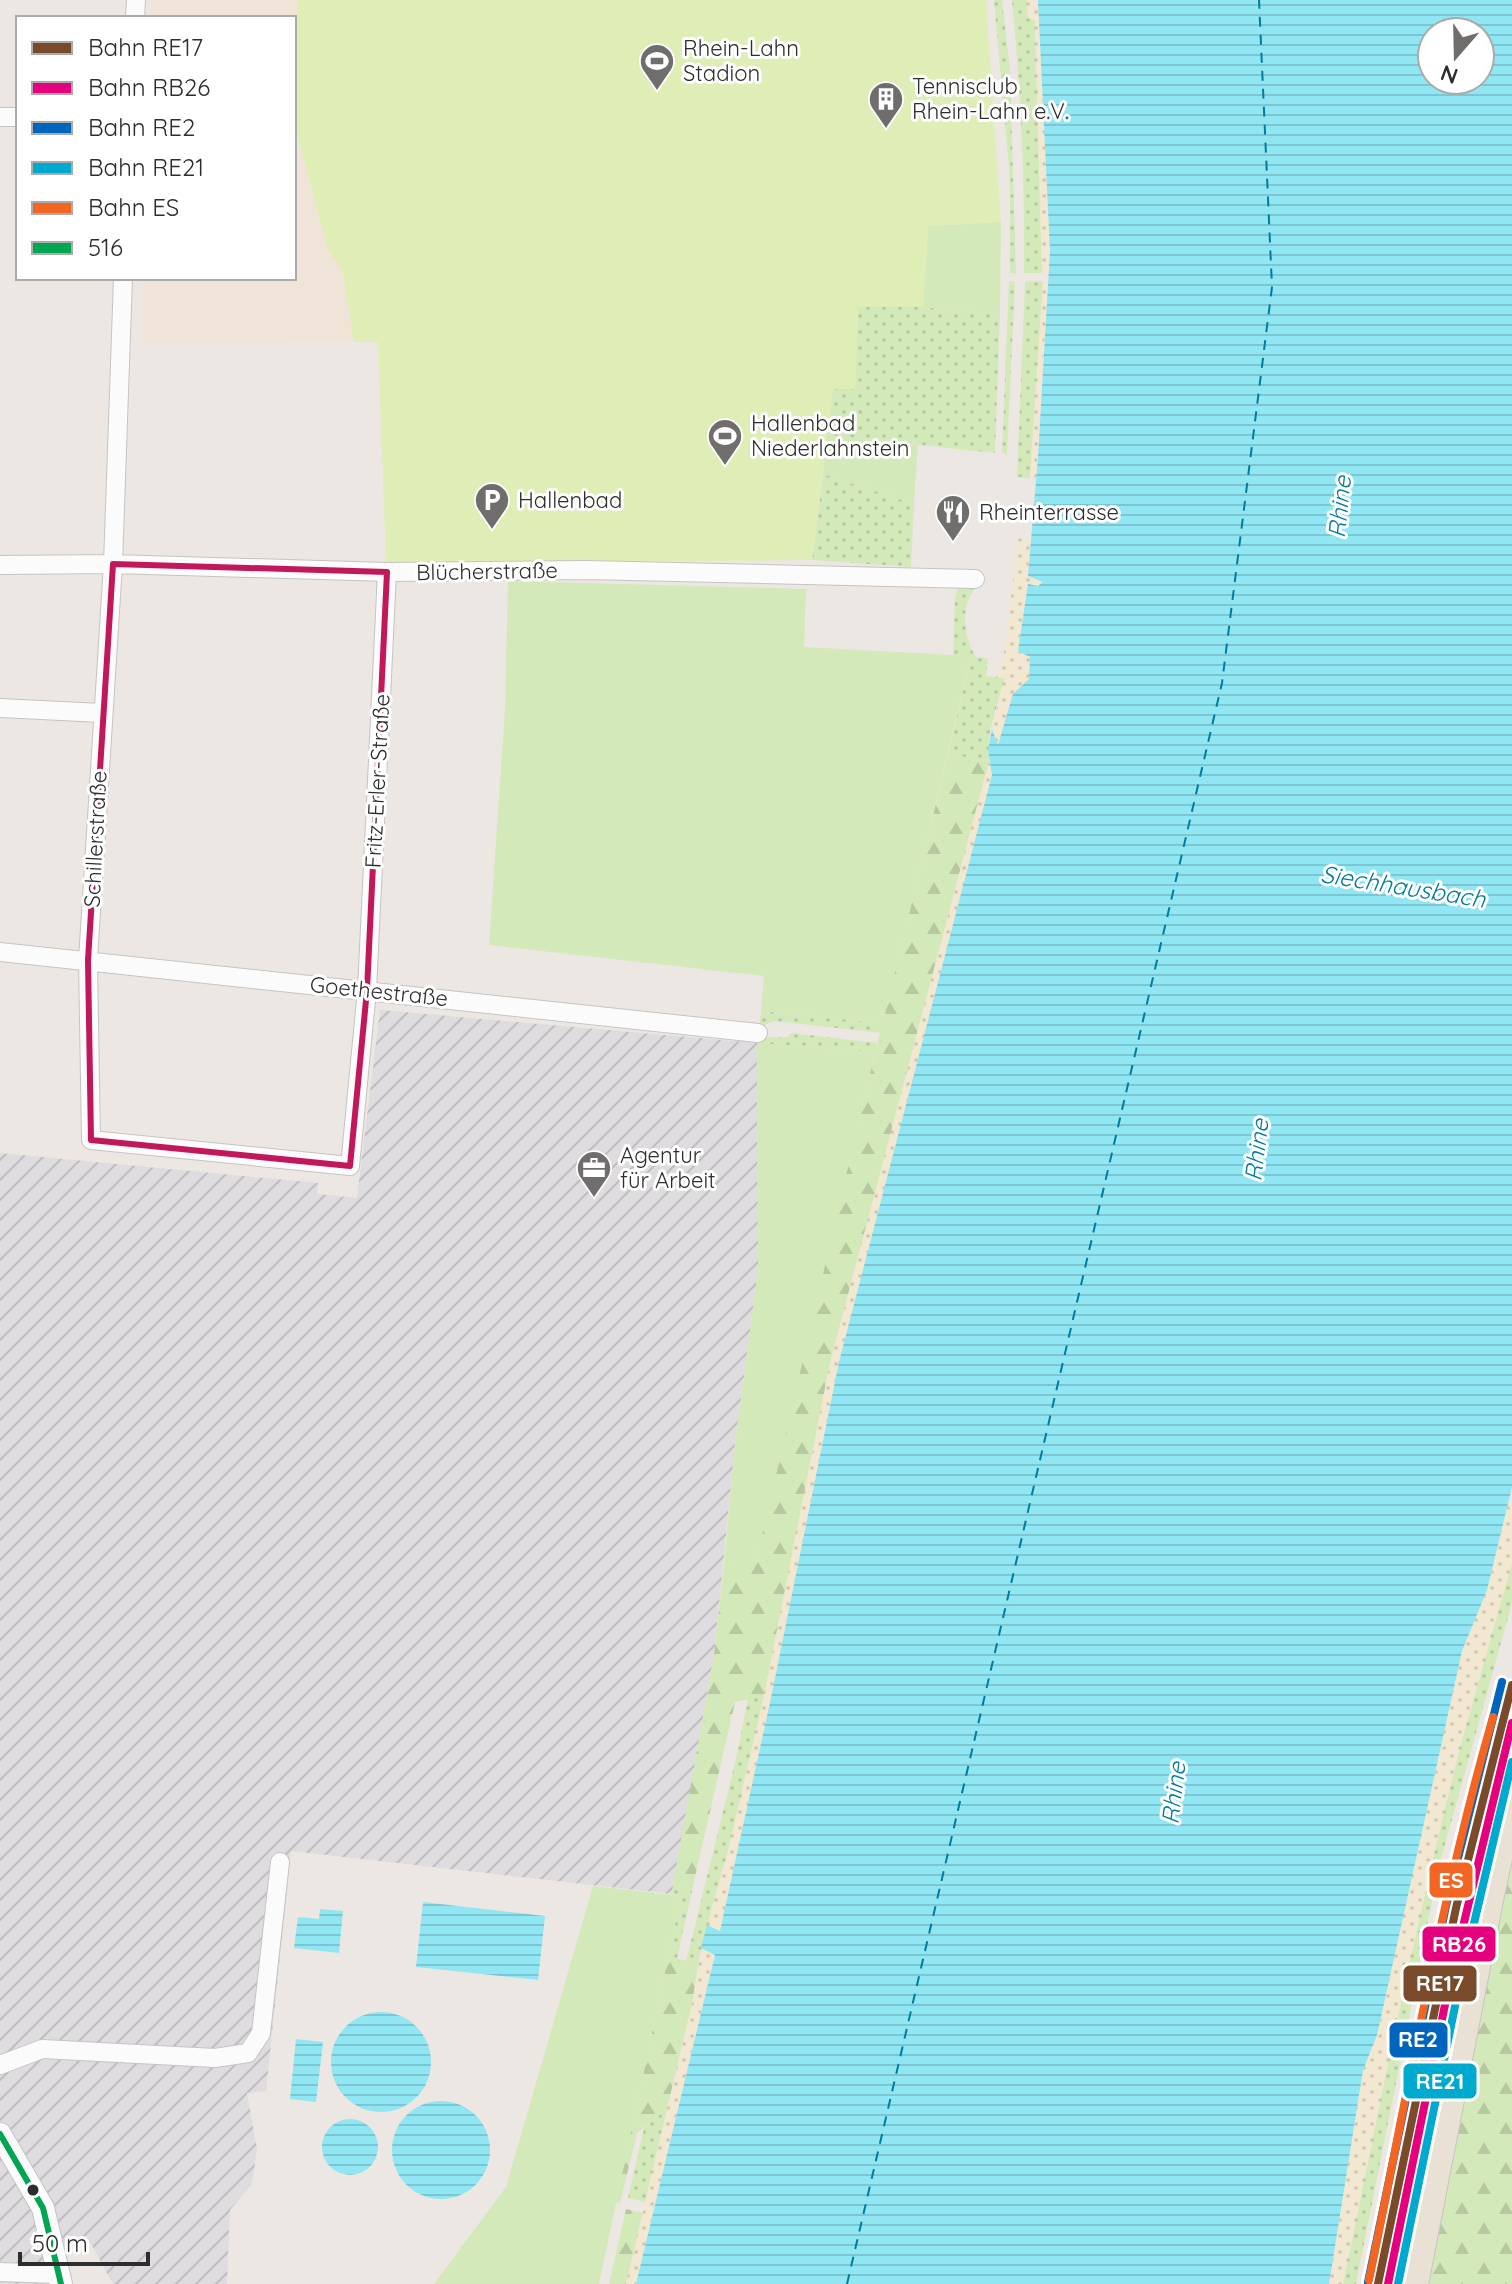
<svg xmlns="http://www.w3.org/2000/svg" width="1512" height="2284" font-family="Quicksand,sans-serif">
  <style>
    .industrial { fill: url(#industrial-furrows) }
    .education { fill: #efe4d7 }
    .grass { fill: url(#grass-dots) }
    .forest { fill: url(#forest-firs) }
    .sand { fill: url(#sand-dots) }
    .garden { fill: #d3e9b9 }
    .pitch { fill: #dfeeb6 }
    .water { fill: url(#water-rules); fill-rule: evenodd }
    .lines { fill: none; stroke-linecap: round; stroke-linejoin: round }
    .ferry { stroke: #037b9e; stroke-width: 2; stroke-dasharray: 10 8; stroke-linecap: butt }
    .minor-casing { stroke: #c5c4c4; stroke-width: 20 }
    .tertiary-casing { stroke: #c5c4c4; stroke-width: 24 }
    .primary-casing { stroke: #c6c4c3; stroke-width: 28 }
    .minor { stroke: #fcfbfb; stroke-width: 18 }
    .tertiary { stroke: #fcfbfb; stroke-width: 22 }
    .primary { stroke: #e9e2d4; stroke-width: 26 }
    .bus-1-casing { stroke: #fff; stroke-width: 12 }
    .bus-1 { stroke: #00a651; stroke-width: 6 }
    .rail-1-casing { stroke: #fff; stroke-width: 14 }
    .rail-2-casing { stroke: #fff; stroke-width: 14 }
    .rail-3-casing { stroke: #fff; stroke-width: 14 }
    .rail-4-casing { stroke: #fff; stroke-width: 14 }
    .rail-5-casing { stroke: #fff; stroke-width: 14 }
    .rail-1 { stroke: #7a4b2a; stroke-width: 8 }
    .rail-2 { stroke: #e5007d; stroke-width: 8 }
    .rail-3 { stroke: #0065bd; stroke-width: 8 }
    .rail-4 { stroke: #00a9ce; stroke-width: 8 }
    .rail-5 { stroke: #f26522; stroke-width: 8 }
    .marked { fill: none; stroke: #c2185b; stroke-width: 6; stroke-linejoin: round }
    .bus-dot { fill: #2d2d2d; stroke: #fff; stroke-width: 3 }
    .labels { text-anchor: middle; stroke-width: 6; stroke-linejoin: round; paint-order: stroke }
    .poi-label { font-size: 22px; fill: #2d2d2d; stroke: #fff; text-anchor: start }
    .street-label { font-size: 22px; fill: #2d2d2d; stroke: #fff }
    .water-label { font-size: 24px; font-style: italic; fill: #037b9e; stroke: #fff }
    .line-badge { stroke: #fff; stroke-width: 3 }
    .badge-label { font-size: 22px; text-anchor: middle; font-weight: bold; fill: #fff }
  </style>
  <defs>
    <pattern id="industrial-furrows" width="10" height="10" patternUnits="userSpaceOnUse" patternTransform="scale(2)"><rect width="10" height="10" fill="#dfdcdf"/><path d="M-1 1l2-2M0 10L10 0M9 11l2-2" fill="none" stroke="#c0bdc0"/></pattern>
    <pattern id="grass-dots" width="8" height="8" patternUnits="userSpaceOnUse" patternTransform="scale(2)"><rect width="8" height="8" fill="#d3e9b9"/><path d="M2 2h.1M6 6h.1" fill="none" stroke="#b5c89f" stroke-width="1.8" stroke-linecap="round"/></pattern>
    <pattern id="forest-firs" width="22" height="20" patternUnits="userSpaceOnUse" patternTransform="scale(2)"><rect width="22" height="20" fill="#d3e9b9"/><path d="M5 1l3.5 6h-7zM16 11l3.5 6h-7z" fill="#b5c89f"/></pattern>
    <pattern id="sand-dots" width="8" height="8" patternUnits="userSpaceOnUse" patternTransform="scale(2)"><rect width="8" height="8" fill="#f2e7d0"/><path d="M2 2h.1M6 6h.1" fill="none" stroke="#d0c6b3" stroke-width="1.8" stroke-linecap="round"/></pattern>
    <pattern id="water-rules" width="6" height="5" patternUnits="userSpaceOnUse" patternTransform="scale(2)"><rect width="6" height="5" fill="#90e6f3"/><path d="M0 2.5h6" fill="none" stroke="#7cc6d1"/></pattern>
  </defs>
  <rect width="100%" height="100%" fill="#ece7e3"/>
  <!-- industrial -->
  <path class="industrial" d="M380,1010L757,1043L758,1270L735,1444L714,1655L672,1894L291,1851L266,2091L247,2093L257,2149L252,2184L230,2210L227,2284H113L89,2240L49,2257L52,2284H0V1153L318,1183L317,1194L357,1198Z"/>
  <!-- education -->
  <path class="education" d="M151,0H298L296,48H294V18H150Z
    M294,122L328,250L343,273L354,342L144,344V278H294Z"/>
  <!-- grass -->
  <path class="grass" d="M994,0H1002L1010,71L1016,273H1010V180Z
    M1012,0H1027L1028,19H1035L1042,273H1024C1025,182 1021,91 1012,0Z
    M1009,281H1015L1007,455L1002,452Z
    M1043,281L1030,478L1017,477L1025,282Z
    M858,307H923L1000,315L995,453L827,435L833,388H855Z
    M823,474L914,504L911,567L812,560Z
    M958,586L976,587C960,607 963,636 976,657L988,658L986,676L1005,678C997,705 986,734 989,761L948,754L971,657L953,656L955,598Z
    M761,1011L883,1023L881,1033L775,1021L759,1027Z
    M791,1033L877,1043L875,1052L757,1043L758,1038L788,1037Z
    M1512,1563V1603L1439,1866L1356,2284H1343C1378,2111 1412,1938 1455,1768C1472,1699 1492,1631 1512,1563Z
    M764,1696L730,1843L699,1963L686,1962L736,1759L748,1699Z
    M1508,1777L1406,2284H1400C1431,2114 1463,1943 1508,1777Z
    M673,1885L693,1886L677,1959L668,1957L681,1897L672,1894Z
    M667,2109L645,2202L628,2198L644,2128Z"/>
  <!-- forest -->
  <path class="forest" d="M948,754L989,761L830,1363L764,1696L735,1702L693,1886L673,1885L714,1655L724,1563L755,1564L819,1283Z
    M1512,1857V2284H1429Z
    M668,1957L699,1963L692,2004L667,2109L637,2133L620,2203L616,2202Z
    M626,2209L644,2213L626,2284H609Z"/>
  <!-- sand -->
  <path class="sand" d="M1027,0H1038L1050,214L1049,273H1042L1035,20L1028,19Z
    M1043,281H1048L1036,479L1030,478Z
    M1018,538L1030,539L1028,576L1043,582L1038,586L1028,584L1018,651L1030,656L1029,679L1013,694L997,746L992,729L1004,679L997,677L1005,649Z
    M989,761L993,775L839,1362L771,1698L720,1932L707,1925L730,1843L764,1696L830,1363Z
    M1512,1487V1563L1455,1766L1429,1876L1399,2010L1343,2284H1329L1363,2069L1377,2035L1462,1651L1487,1590Z
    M701,1948L715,1954L636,2284H626L692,2004Z"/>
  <!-- garden -->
  <path class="garden" d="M1001,222L1000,315L923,307L928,226Z
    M827,435L918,445L914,504L823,474Z
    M508,581L806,589L804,647L971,656L883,1023L761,1011L764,976L489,945L505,709Z
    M757,1043L875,1052L755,1565L724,1563L735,1444L758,1270Z
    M593,1886L681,1896L599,2284H434L506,2187Z"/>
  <!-- pitch -->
  <path class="pitch" d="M298,0H986L1001,222L928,226L923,307H858L855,389H833L812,560L386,564L378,342H354L343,273L328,250L294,122V48L296,47Z"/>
  <!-- water -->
  <path class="water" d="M1038,0H1512V1487L1487,1590L1462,1651L1377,2035L1363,2070L1329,2284H636L715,1955L701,1948L707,1925L720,1931L771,1698L839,1362L992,775L988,750L992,729L998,745L1013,694L1029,679L1030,657L1018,651L1028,584L1038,586L1043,582L1028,576L1038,457L1050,251ZM1480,32V80H1432V32Z
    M423,1902L545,1916L538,1980L416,1967Z
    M320,1909L343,1911L339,1953L294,1948L298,1917L319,1919Z
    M331 2062a50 50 0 1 1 100 0a50 50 0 1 1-100 0Z
    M296,2039L323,2042L316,2102L290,2099Z
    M392 2150a49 49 0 1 1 98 0a49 49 0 1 1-98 0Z
    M322 2147a28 28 0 1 1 56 0a28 28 0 1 1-56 0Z"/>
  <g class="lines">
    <!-- ferry -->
    <path class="ferry" d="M847,2284L1222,683L1272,287L1259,0"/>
    <!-- minor casing -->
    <g class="minor-casing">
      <path id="minor" d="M135,18L136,0
        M0,117H18
        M123,278L113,564L88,960L91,1140L350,1166L367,990L387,572
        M0,565L113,564L387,572L587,570L975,579
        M0,708L102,713
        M0,952L758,1033
        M0,2065L42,2049L215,2058L248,2053L261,2033L280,1862
        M0,2272L58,2274"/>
    </g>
    <!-- tertiary casing -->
    <g class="tertiary-casing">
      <path id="tertiary" d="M0,2134L43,2208L61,2284"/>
    </g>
    <!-- primary casing -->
    <g class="primary-casing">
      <path id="primary" d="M1415,2284L1491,1895L1512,1799"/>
    </g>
    <!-- minor -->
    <use href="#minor" class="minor"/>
    <!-- tertiary -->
    <use href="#tertiary" class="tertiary"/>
    <!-- primary -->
    <use href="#primary" class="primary"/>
    <!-- bus-1 casing -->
    <g class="bus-1-casing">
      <path id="bus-1" d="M0,2134L43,2208L61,2284"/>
    </g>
    <!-- bus-1 -->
    <use href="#bus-1" class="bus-1"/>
    <!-- rail-1 casing -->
    <g class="rail-1-casing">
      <path id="rail-1" d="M1378,2284L1456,1908L1512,1685"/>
    </g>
    <!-- rail-2 casing -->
    <g class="rail-2-casing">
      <path id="rail-2" d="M1388,2284L1449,1985L1512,1723"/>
    </g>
    <!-- rail-3 casing -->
    <g class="rail-3-casing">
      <path id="rail-3" d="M1368,2282L1446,1906L1502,1682"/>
    </g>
    <!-- rail-4 casing -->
    <g class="rail-4-casing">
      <path id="rail-4" d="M1398,2284L1459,1987L1512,1762"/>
    </g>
    <!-- rail-5 casing -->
    <g class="rail-5-casing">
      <path id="rail-5" d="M1369,2280C1408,2092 1440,1901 1493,1717"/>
    </g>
    <!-- rail-1 -->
    <use href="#rail-1" class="rail-1"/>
    <!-- rail-2 -->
    <use href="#rail-2" class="rail-2"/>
    <!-- rail-3 -->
    <use href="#rail-3" class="rail-3"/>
    <!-- rail-4 -->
    <use href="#rail-4" class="rail-4"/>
    <!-- rail-5 -->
    <use href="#rail-5" class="rail-5"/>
  </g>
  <!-- marked area -->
  <path class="marked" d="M113,564L387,572L367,990L350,1166L91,1140L88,960Z"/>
  <!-- icons -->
  <defs>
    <g id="stadium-pin" transform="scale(1.8)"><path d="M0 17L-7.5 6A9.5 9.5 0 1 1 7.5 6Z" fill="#706e6d" stroke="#fff"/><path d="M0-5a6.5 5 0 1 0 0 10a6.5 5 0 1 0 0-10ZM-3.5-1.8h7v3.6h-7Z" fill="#fff"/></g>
    <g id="building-pin" transform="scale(1.8)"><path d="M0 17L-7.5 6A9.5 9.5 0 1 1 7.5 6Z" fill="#706e6d" stroke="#fff"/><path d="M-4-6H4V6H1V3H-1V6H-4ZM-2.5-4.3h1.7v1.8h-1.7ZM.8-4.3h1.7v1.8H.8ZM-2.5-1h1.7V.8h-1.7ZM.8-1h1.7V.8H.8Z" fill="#fff"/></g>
    <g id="parking-pin" transform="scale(1.8)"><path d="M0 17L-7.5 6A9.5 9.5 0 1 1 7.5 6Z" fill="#706e6d" stroke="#fff"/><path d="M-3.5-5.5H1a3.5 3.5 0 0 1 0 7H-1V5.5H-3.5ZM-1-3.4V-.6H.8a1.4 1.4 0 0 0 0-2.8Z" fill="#fff"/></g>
    <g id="restaurant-pin" transform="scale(1.8)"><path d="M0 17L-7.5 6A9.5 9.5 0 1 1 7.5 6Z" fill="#706e6d" stroke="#fff"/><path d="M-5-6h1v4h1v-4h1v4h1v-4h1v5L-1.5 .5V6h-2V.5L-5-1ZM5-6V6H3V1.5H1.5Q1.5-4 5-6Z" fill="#fff"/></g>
    <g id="office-pin" transform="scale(1.8)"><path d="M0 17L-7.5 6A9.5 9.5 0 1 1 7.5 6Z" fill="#706e6d" stroke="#fff"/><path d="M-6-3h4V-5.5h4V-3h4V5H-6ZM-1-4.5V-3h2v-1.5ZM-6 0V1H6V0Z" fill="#fff"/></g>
  </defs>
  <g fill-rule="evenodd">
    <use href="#stadium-pin" x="657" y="61"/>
    <use href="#building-pin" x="886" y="99"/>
    <use href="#stadium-pin" x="725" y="436"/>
    <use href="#parking-pin" x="492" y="500"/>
    <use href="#restaurant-pin" x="953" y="512"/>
    <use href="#office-pin" x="594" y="1168"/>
  </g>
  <!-- markers -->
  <circle class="bus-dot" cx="33" cy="2190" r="7"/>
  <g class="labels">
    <!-- poi labels -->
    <g class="poi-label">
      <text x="683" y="56">Rhein-Lahn<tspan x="683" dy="25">Stadion</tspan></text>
      <text x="912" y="94">Tennisclub<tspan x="912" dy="25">Rhein-Lahn e.V.</tspan></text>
      <text x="751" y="431">Hallenbad<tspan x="751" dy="25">Niederlahnstein</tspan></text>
      <text x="518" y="508">Hallenbad</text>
      <text x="979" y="520">Rheinterrasse</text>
      <text x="620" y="1163">Agentur<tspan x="620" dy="25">für Arbeit</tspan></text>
    </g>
    <!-- street labels -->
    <g class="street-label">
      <text transform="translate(487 571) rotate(-1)" y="8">Blücherstraße</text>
      <text transform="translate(377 781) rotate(-87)" y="8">Fritz-Erler-Straße</text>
      <text transform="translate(95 839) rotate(-87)" y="8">Schillerstraße</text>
      <text transform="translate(379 991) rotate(6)" y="8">Goethestraße</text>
    </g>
    <!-- water labels -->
    <g class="water-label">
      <text transform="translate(1340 507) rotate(-84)" y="8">Rhine</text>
      <text transform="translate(1403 887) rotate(9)" y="8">Siechhausbach</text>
      <text transform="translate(1257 1150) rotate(-83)" y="8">Rhine</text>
      <text transform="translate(1174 1793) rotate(-83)" y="8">Rhine</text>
    </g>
  </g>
  <g class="line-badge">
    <rect x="1428" y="1861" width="46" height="38" rx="8" fill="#f26522"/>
    <rect x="1421" y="1925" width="76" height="38" rx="8" fill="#e5007d"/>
    <rect x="1402" y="1964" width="76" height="39" rx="8" fill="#7a4b2a"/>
    <rect x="1388" y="2021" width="61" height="38" rx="8" fill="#0065bd"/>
    <rect x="1402" y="2062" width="76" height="38" rx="8" fill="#00a9ce"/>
  </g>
  <g class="badge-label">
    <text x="1451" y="1888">ES</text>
    <text x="1459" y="1952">RB26</text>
    <text x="1440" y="1991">RE17</text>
    <text x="1418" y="2047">RE2</text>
    <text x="1440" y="2089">RE21</text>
  </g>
  <!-- legend -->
  <rect x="16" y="16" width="280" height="264" fill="#ffffff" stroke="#ababab" stroke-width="2"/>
  <rect x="32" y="42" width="40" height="12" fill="#7a4b2a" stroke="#ababab" stroke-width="2"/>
  <text x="88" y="56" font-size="24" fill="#2d2d2d">Bahn RE17</text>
  <rect x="32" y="82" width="40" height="12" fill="#e5007d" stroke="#ababab" stroke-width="2"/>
  <text x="88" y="96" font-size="24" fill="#2d2d2d">Bahn RB26</text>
  <rect x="32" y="122" width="40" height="12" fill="#0065bd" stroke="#ababab" stroke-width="2"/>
  <text x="88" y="136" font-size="24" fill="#2d2d2d">Bahn RE2</text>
  <rect x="32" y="162" width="40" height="12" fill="#00a9ce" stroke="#ababab" stroke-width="2"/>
  <text x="88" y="176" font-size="24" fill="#2d2d2d">Bahn RE21</text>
  <rect x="32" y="202" width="40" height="12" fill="#f26522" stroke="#ababab" stroke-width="2"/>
  <text x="88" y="216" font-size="24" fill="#2d2d2d">Bahn ES</text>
  <rect x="32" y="242" width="40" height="12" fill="#00a651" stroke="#ababab" stroke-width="2"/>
  <text x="88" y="256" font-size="24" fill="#2d2d2d">516</text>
  <!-- north arrow -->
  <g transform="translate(1456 56) rotate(200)"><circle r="38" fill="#ffffff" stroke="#ababab" stroke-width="2"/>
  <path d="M0-6L14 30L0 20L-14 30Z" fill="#706e6d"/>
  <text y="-12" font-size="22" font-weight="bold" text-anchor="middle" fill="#2d2d2d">N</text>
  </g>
  <!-- scale -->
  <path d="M20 2252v12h128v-12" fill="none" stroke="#2d2d2d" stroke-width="4"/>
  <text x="32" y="2252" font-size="24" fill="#2d2d2d" stroke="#ffffff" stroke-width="6" paint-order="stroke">50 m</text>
</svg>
